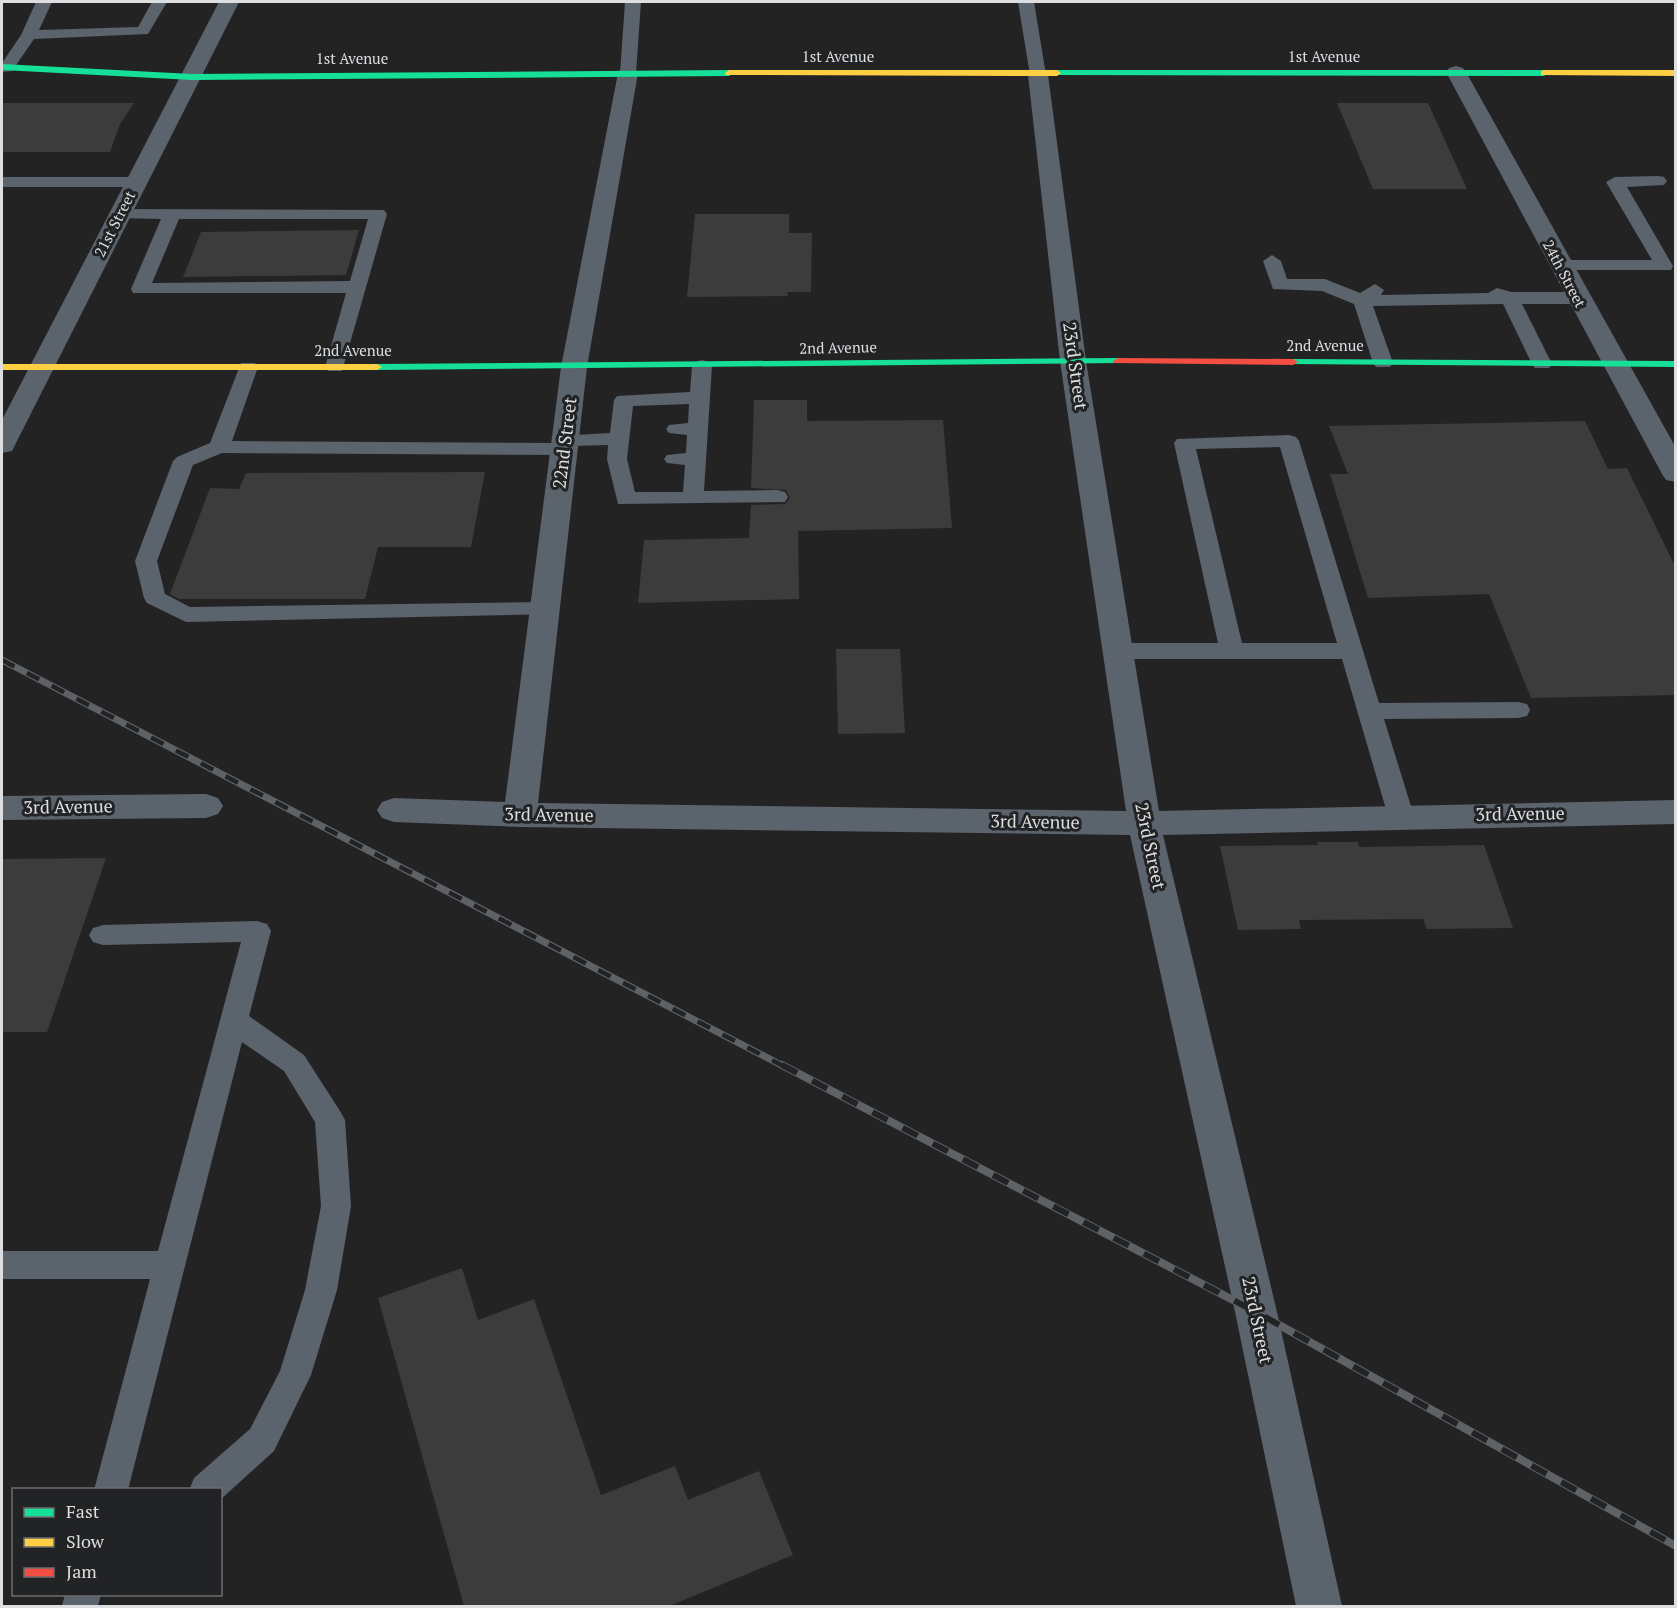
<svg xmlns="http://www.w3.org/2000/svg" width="1677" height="1608" font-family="'PT Serif',serif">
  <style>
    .building { fill: #3c3c3d }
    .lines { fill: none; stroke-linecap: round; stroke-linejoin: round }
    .lane { fill: #5b636c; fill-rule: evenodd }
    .street { fill: #5b636c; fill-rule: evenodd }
    .fast { fill: #16e098; fill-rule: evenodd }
    .slow { fill: #ffcf43; fill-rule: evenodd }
    .jam { fill: #f24e42; fill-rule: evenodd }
    .rail-far1-casing { stroke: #5e6266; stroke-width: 7 }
    .rail-casing { stroke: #5e6266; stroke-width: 8 }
    .rail-far1 { stroke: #222325; stroke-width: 4.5; stroke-dasharray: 14; stroke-linecap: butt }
    .rail { stroke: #222325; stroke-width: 6; stroke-dasharray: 17; stroke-linecap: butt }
    .labels { text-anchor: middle; stroke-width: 6; stroke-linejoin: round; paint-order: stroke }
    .far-street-label { font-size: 15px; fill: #dddedf; stroke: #222325 }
    .street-label { font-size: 18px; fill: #dddedf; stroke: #222325 }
  </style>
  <rect width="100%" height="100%" fill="#232324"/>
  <!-- building -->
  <path class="building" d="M2,103H134L120,124L110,152H2Z
    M1337,103H1428L1467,189H1373Z
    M695,214H789V233H812L811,292H787L788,296L687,297Z
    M359,230L346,275L183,277L201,232Z
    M754,400H807V421L943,420L952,528L798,531L799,599L638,603L644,540L749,538L751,505L785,504L790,498L786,490L751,488Z
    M1585,421L1608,469L1627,468L1676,568V695L1531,698L1489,594L1368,598L1330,474H1348L1329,426Z
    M485,472L471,547H378L365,599H179L170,594L210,488L239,489L246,473Z
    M836,649H900L905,733L838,734Z
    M1317,842H1358L1359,847L1484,845L1513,928L1427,929L1423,919L1299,920L1301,929L1238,930L1220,846L1318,845Z
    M106,858L47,1032H2V859Z
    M462,1268L478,1320L534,1299L601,1495L675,1466L688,1500L759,1471L793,1555L669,1606H464L378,1298Z"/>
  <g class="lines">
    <!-- lane -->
    <path class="lane" d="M36,2H52L39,30L138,27L152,2H167L148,34L34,39L12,71L2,72V63L21,35Z
      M625,2H641L636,73L628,78L620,73Z
      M1018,2H1034L1046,75L1044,78L1038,80L1030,75Z
      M1658,176L1664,177L1667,181L1664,185L1627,187L1673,266L1671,270H1554L1552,266L1554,262L1561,260H1652L1606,182L1615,177Z
      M2,177H137L146,182L137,187H2Z
      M120,209L384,210L387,214L342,371H328L325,367L346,293H133L131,289L161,219L114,218L111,214ZM179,219H368L350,281L152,283Z
      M1272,255L1281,261L1287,279H1325L1360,293L1375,284L1384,290L1381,295L1488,293L1497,288L1511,292H1577L1586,298L1577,304H1522L1552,364L1549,368H1535L1532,364L1503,304L1373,306L1393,363L1390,367H1376L1373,363L1354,304L1322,291L1273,289L1263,261Z
      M702,360L709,362L712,366L704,491L777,490L785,492L788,497L785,502L618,504L607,459L608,445L573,446L575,449L572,453L565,455L222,453L193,465L157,561L165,594L190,607L545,602L553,604L556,609L553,614L186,622L147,603L144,598L135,561L173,461L177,457L210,443L241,363H255L258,367L232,441L556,443L555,440L558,436L610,433L614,400L617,396L690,392L692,366L695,362ZM689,404L688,423L669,425L666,429L669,433L687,435L686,453L667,455L664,459L667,463L685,465L683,492H635L627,459L633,406Z
      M1289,435L1296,437L1299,441L1379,703L1518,702L1527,704L1530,710L1527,716L1518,718L1384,719L1414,816L1410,823L1401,825L1392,823L1388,816L1342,659H1117L1109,657L1105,651L1109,645L1117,643H1218L1174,443L1177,439ZM1280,447L1337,643H1242L1196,449Z
      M257,921L267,924L271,931L249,1016L304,1055L340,1111L345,1120L351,1206L337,1290L311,1375L274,1451L220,1500V1490H189L194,1478L250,1429L280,1371L305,1290L321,1206L315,1122L284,1071L242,1042L128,1490H94L150,1279H2V1251H158L241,942L103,945L93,942L89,935L93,928L103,925Z
      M65,1594H101L98,1606H62Z"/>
    <!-- street -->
    <path class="street" d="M219,2H239L15,445L12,451L2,453V420Z
      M1456,66L1463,68L1466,72L1676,448V482L1666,480L1662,474L1446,72L1449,68Z
      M628,67L635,69L638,73L587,367L538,803L1126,811L1060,361L1028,75L1031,71H1045L1048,75L1086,361L1159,811L1676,800V824L1163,835L1277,1312L1342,1606H1296L1235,1312L1130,835L520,827L394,822L382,818L377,810L382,802L394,798L505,802L561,367L618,73L621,69Z
      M206,794L218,798L223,806L218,814L206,818L2,820V796Z"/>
    <!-- fast -->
    <path class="fast" d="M2,64L192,74L729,70L733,73L729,76L192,80L2,70Z
      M1057,70H1544L1548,73L1544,76L1054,75L1053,73Z
      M1118,358L1123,361L1122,363L377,370L372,367L377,364Z
      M1293,359L1676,361V367L1289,364V360Z"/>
    <!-- slow -->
    <path class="slow" d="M729,70H1057L1061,73L1057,76L726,75L725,73Z
      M1544,70H1676V76L1541,75V71Z
      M2,364H377L382,367L377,370H2Z"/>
    <!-- jam -->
    <path class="jam" d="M1118,358L1293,359L1298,362L1293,365L1114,363L1113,361Z"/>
    <!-- rail-far1 casing -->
    <g class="rail-far1-casing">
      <path id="rail-far1" d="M2,660L785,1067"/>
    </g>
    <!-- rail casing -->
    <g class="rail-casing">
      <path id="rail" d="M782,1065L1256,1312L1676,1546"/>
    </g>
    <!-- rail-far1 -->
    <use href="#rail-far1" class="rail-far1"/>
    <!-- rail -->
    <use href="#rail" class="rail"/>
  </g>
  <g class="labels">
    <!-- far-street labels -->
    <g class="far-street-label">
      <text x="838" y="62">1st Avenue</text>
      <text x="1324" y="62">1st Avenue</text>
      <text x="352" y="64">1st Avenue</text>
      <text transform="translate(115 224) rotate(-63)" y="5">21st Street</text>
      <text transform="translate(1564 274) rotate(62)" y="5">24th Street</text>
      <text x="1325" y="351">2nd Avenue</text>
      <text transform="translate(838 348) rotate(-1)" y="5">2nd Avenue</text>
      <text x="353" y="356">2nd Avenue</text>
    </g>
    <!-- street labels -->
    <g class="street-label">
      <text transform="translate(1075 366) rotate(82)" y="6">23rd Street</text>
      <text transform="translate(565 443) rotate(-83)" y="6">22nd Street</text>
      <text transform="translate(68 807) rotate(-1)" y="6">3rd Avenue</text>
      <text transform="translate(1520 814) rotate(-1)" y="6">3rd Avenue</text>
      <text transform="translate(549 815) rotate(1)" y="6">3rd Avenue</text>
      <text transform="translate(1035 822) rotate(1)" y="6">3rd Avenue</text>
      <text transform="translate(1150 846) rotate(78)" y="6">23rd Street</text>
      <text transform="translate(1257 1320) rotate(78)" y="6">23rd Street</text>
    </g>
  </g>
  <!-- border -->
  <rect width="1677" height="1608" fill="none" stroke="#dddedf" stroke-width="6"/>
  <!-- legend -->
  <rect x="12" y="1488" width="210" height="108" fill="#222325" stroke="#6d6e6f" stroke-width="1.5"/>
  <rect x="24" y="1508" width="30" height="9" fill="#16e098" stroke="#6d6e6f" stroke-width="1.5"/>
  <text x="66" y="1518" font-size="18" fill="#dddedf">Fast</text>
  <rect x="24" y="1538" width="30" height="9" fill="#ffcf43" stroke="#6d6e6f" stroke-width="1.5"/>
  <text x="66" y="1548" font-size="18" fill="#dddedf">Slow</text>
  <rect x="24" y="1568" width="30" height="9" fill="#f24e42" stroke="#6d6e6f" stroke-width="1.5"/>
  <text x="66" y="1578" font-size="18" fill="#dddedf">Jam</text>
</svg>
